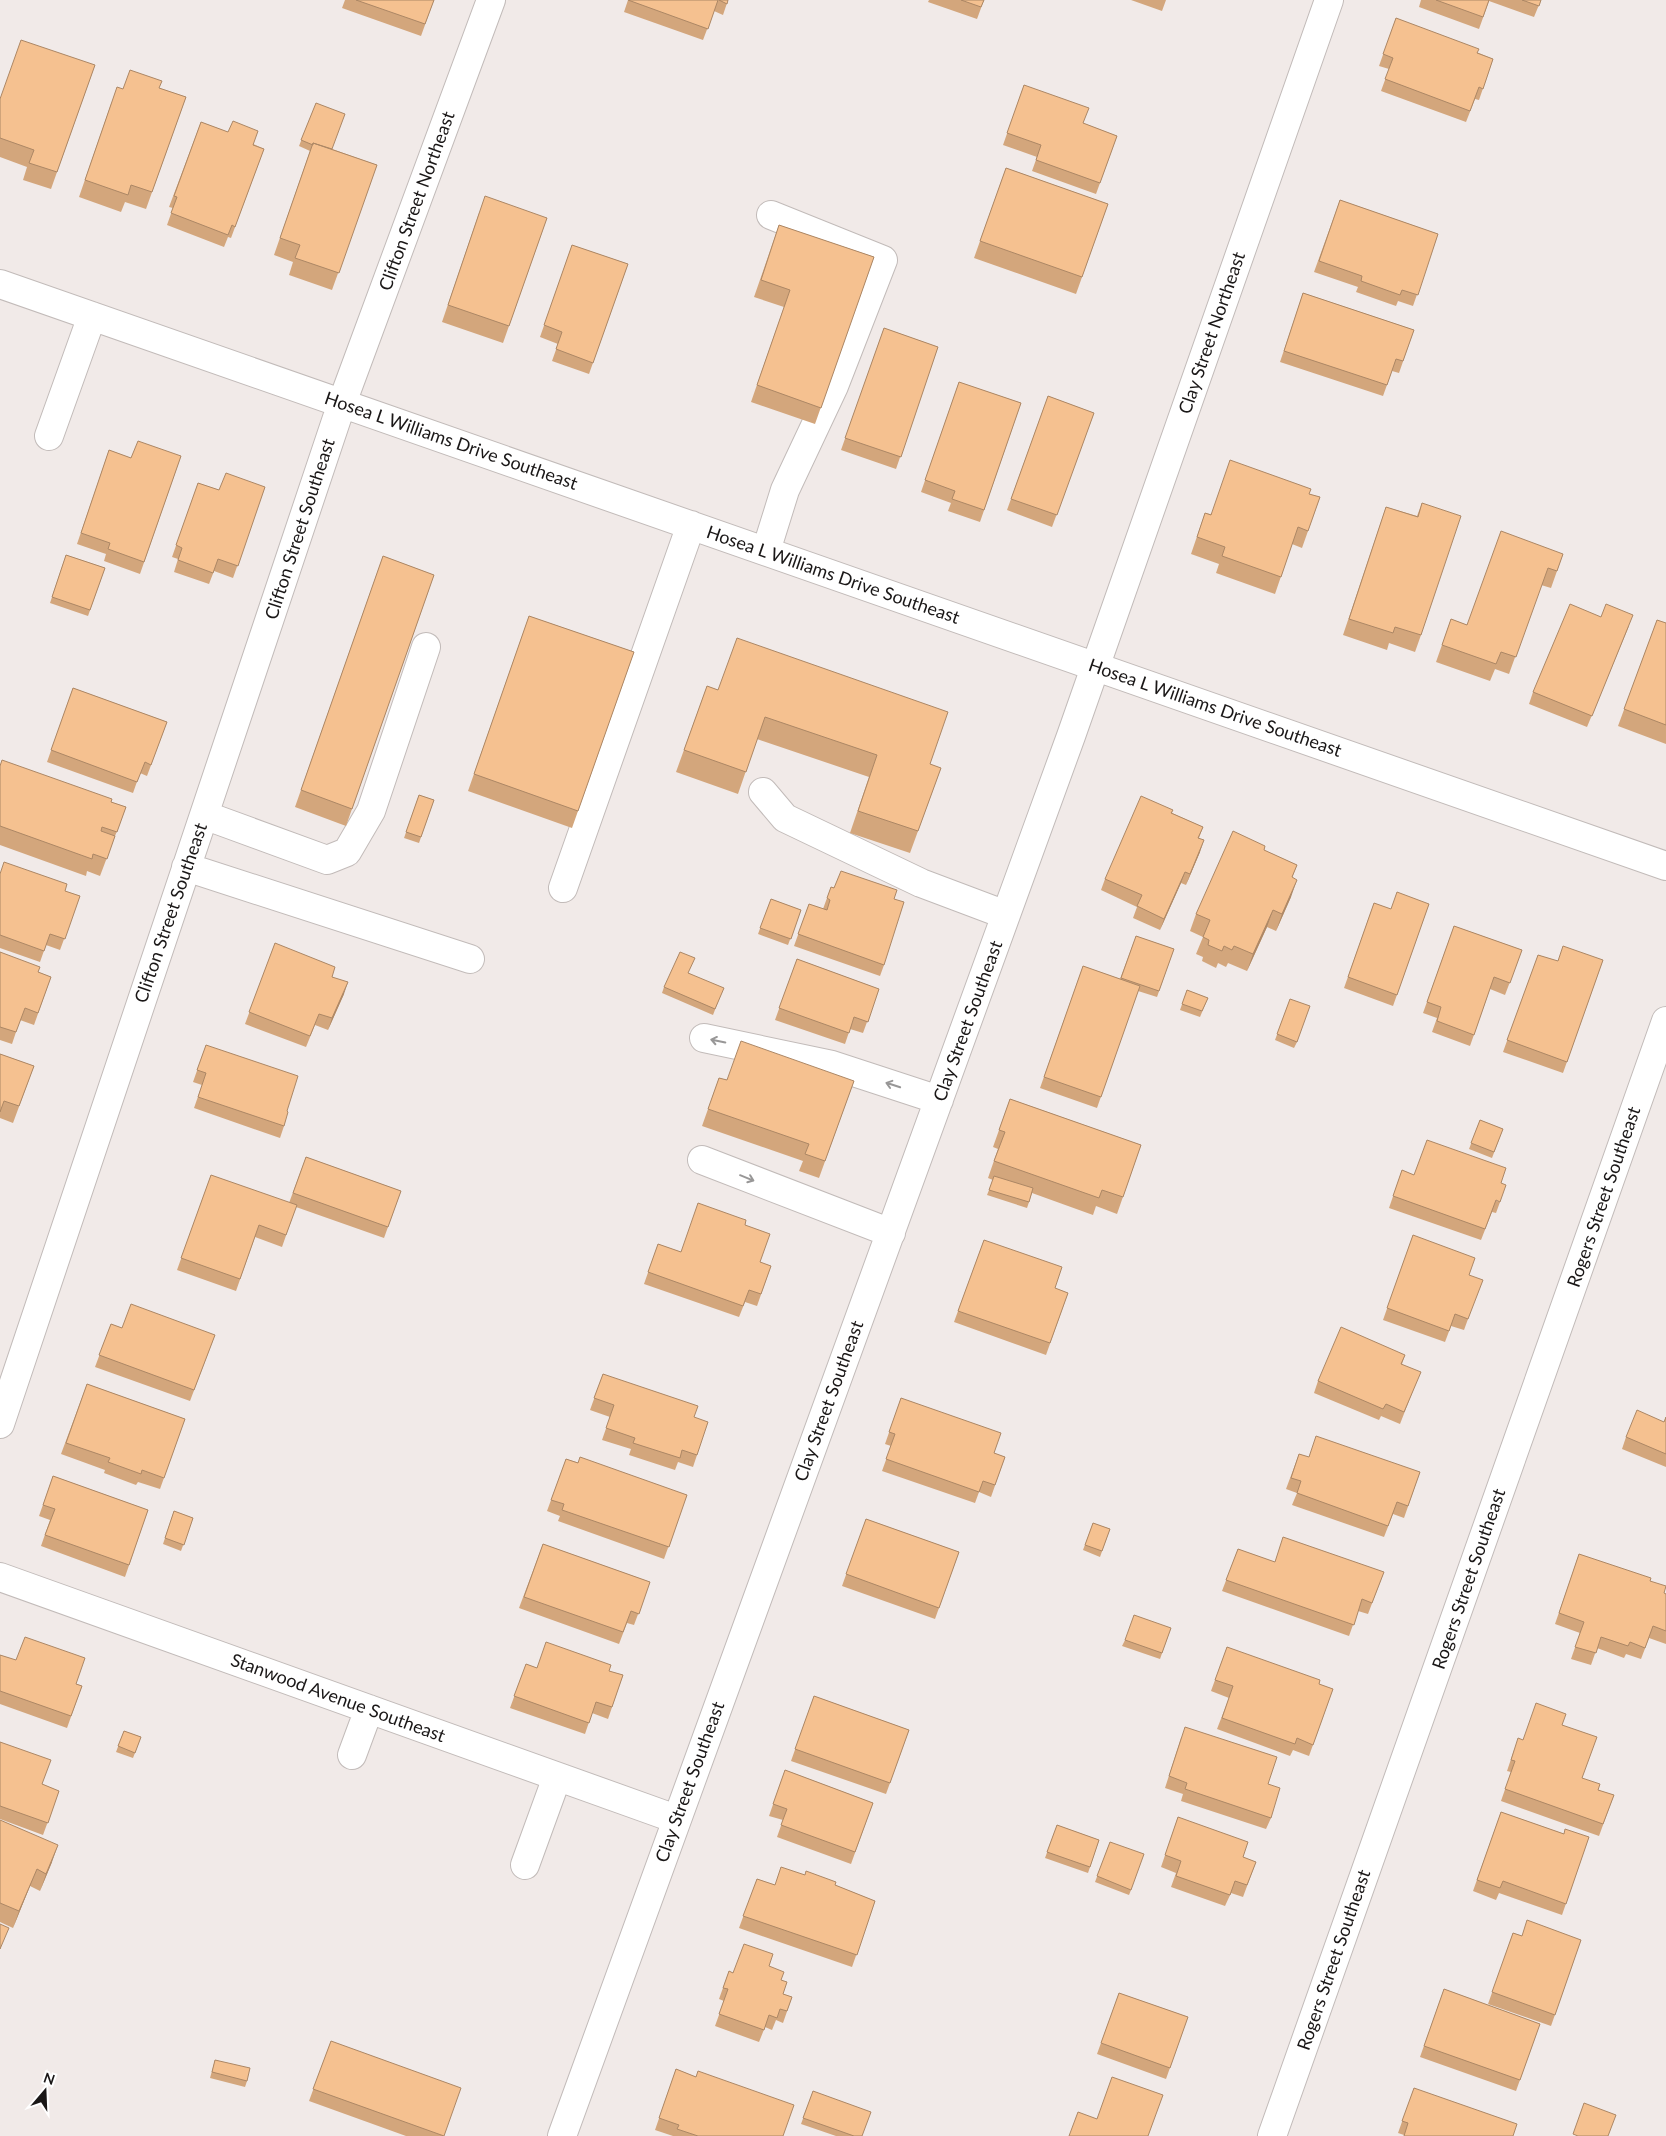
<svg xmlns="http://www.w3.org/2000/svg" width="1666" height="2136" font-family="Lato,sans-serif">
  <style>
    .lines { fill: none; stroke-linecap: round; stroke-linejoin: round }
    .minor-casing { stroke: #c2bbb9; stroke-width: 30 }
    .minor { stroke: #fff; stroke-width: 28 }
    .wall { fill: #d3a67c }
    .shaded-wall { fill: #ac8765 }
    .building { fill: #f5c190; stroke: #ac8765 }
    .oneway { stroke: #989797 }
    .labels { text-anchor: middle; stroke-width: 4; stroke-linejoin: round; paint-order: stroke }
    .street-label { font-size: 18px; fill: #1a1717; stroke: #fff }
  </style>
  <rect width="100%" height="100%" fill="#f1eae8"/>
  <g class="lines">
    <!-- minor casing -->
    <g class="minor-casing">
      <path id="minor" d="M0,284L1666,866
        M49,436L92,316
        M766,551L785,490L834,386L883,260L771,215
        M763,792L785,818L921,883L1006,915
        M204,815L327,860L347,852L371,811L426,647
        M186,867L470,959
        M563,888L691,525
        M704,1038L832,1065L939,1100
        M702,1160L891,1233
        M0,1424L342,403L491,0
        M0,1577L676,1819
        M352,1755L369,1709
        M525,1865L557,1777
        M562,2136L1071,736L1329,0
        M1272,2136L1666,1021"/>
    </g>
    <!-- minor -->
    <use href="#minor" class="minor"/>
  </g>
  <!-- wall -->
  <path class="wall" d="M345,0H434L421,36L342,8Z
    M628,0H728L723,15L714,11L703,40L624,12Z
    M929,0H984L977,19L928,2Z
    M1131,0H1166L1162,11Z
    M1421,0H1541L1534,17L1489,1L1479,29L1419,7Z
    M1396,18L1493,59L1479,100L1475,99L1466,122L1381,91L1389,69L1379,66Z
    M95,65L51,189L23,180L27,167L0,157V99Z
    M1024,85L1083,123L1117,136L1096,194L1032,171L1037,157L1003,145Z
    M159,88L186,97L146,209L125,202L121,212L79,197L111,104L123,89Z
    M316,103L332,149L377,165L332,290L289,275L293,262L274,255L310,151L299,146Z
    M201,122L228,132L264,149L231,238L228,237L224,247L167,225L173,208L169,207Z
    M1006,168L1108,204L1076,294L974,258Z
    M1340,200L1438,234L1413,306L1398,301L1396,306L1356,292L1358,287L1314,272Z
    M479,213L547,218L503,343L442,322Z
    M779,225L874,257L815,424L751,402L784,307L754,297Z
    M572,245L628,264L589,374L552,361L558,344L540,337Z
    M1303,293L1414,330L1399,373L1392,371L1383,396L1280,362Z
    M884,328L938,347L896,469L841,450Z
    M959,382L1021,403L980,522L948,511L951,503L921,492Z
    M1048,396L1094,413L1052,527L1007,510Z
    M109,450L131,458L181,456L140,574L104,561L106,554L77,544Z
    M198,483L219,490L265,487L233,578L214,571L209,584L174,572L178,559L172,557Z
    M1309,494L1320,497L1302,548L1292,544L1275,594L1216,573L1219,564L1191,554L1205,513L1210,514Z
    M1422,503L1421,635L1415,652L1389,643L1387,650L1343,635L1386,507L1417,516Z
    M1563,554L1551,588L1541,585L1509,674L1495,669L1490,681L1436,662L1451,619L1467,625Z
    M66,555L105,568L88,616L50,603Z
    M383,556L434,575L346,826L295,807Z
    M529,616L634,652L572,828L468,791Z
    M1601,617L1629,626L1587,727L1529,704L1533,692Z
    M1657,620L1666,623V744L1618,726Z
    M707,686L941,768L910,853L850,833L869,777L757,739L738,794L676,772Z
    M73,688L167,722L147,776L140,773L133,793L47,762Z
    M0,765L126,807L100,876L87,871L86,876L0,845Z
    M419,795L434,800L419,843L404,838Z
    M1173,810L1172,813L1203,827L1199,838L1200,852L1186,885L1181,883L1160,930L1133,918L1137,907L1101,890L1105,879Z
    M1264,850L1297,865L1292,878L1291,897L1276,931L1267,927L1247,971L1228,963L1226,967L1218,963L1216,968L1202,961L1203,957L1196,954L1203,937L1190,931L1196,914Z
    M0,874L65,891L80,896L60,950L46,945L40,962L0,948Z
    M831,887L894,899L884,965L880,976L794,946L809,904L823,909Z
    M771,899L801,910L788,945L758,934Z
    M1374,903L1390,909L1429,904L1393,1006L1344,988Z
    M1454,926L1522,950L1505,995L1490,989L1470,1046L1432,1032L1437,1018L1423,1013Z
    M1136,936L1174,949L1157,997L1138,991L1097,1108L1040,1088L1083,966L1120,979Z
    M275,943L332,977L344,994L328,1030L315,1025L306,1047L245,1024Z
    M0,952L38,972L51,977L34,1025L20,1020L12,1044L0,1040Z
    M1538,955L1557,961L1603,960L1563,1073L1503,1052Z
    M797,959L879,989L863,1033L850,1029L845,1044L775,1020Z
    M689,973L721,994L713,1015L662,993L664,987Z
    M1187,990L1208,998L1200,1017L1180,1010Z
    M1290,999L1297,1042L1294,1048L1275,1040Z
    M206,1045L287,1111L284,1126L280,1138L194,1108L202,1085L193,1082Z
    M0,1054L34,1066L13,1123L0,1118Z
    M719,1078L727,1080L854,1081L819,1178L799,1171L803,1161L702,1126Z
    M1010,1099L1141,1145L1117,1214L1096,1206L1093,1215L1032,1193L1027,1208L987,1195L993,1180L988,1178L998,1149L993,1147Z
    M1480,1120L1503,1129L1492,1158L1469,1149Z
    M306,1157L401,1191L384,1238L296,1207L282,1247L255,1237L236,1291L177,1270L211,1175L289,1203Z
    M1402,1170L1414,1175L1500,1202L1496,1213L1492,1212L1481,1240L1389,1208Z
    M745,1225L760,1262L771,1266L757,1306L745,1302L739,1317L644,1284L658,1244L681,1252Z
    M1413,1235L1469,1275L1468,1319L1464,1330L1451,1326L1445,1342L1383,1320Z
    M984,1240L1055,1288L1068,1293L1046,1355L954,1322Z
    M111,1324L122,1328L215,1335L190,1401L95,1367Z
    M1405,1355L1402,1364L1416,1383L1400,1424L1381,1416L1379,1420L1314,1393L1318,1381Z
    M603,1374L694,1417L697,1455L693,1467L678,1462L675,1470L629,1455L631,1449L602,1440L610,1417L590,1410Z
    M87,1384L185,1419L160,1489L138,1482L136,1485L104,1473L105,1470L61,1454Z
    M901,1398L994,1453L1005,1457L991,1497L979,1492L975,1503L882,1471L891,1446L885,1444Z
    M1666,1417V1467L1622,1449L1626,1437L1664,1422Z
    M1299,1454L1308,1457L1420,1472L1404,1518L1393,1514L1384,1537L1292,1505L1297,1493L1286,1489Z
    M566,1459L687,1495L664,1559L558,1521L560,1516L547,1511Z
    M53,1476L148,1510L125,1577L41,1546L50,1520L39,1516Z
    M174,1511L193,1518L181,1551L163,1544Z
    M866,1519L959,1552L935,1619L842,1586Z
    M1093,1523L1110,1529L1100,1557L1083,1550Z
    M543,1544L650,1582L634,1625L627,1623L619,1644L519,1608Z
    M1238,1549L1274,1562L1384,1572L1368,1614L1358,1611L1349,1636L1222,1591Z
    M1579,1554L1650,1581L1664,1593L1666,1594V1644L1649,1638L1641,1659L1626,1654L1624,1658L1597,1648L1591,1665L1571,1659L1580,1633L1555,1624Z
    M1171,1628L1160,1659L1122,1646L1125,1640Z
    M1227,1647L1319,1684L1333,1689L1309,1756L1293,1750L1290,1756L1217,1729L1229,1698L1211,1691Z
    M0,1655L82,1686L67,1728L0,1704Z
    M526,1664L537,1668L609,1671L623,1675L608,1719L592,1713L585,1734L510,1708Z
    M814,1696L909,1730L886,1794L791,1761Z
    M1562,1725L1582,1778L1598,1790L1614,1795L1599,1836L1501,1801L1511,1772L1507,1771L1514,1750L1523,1740Z
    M124,1731L141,1737L133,1758L116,1752Z
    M1181,1738L1271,1818L1266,1829L1181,1801L1183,1794L1165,1788Z
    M0,1742L42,1784L59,1791L43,1835L0,1819Z
    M785,1770L873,1803L851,1864L777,1837L783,1820L769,1816Z
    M1501,1812L1564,1834L1589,1837L1562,1915L1499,1893L1496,1900L1473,1891Z
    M1178,1817L1243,1857L1256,1862L1243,1897L1231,1893L1225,1906L1171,1887L1176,1873L1161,1867Z
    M0,1820L52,1862L40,1891L30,1886L13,1928L0,1922Z
    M1057,1825L1099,1840L1088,1873L1045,1858Z
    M1110,1842L1131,1890L1129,1895L1095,1882Z
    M757,1879L775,1885H835L875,1901L852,1967L739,1928Z
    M1513,1933L1522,1936L1581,1940L1551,2026L1488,2004Z
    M769,1966L781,1980L783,1994L792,1997L783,2023L776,2020L772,2030L765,2027L759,2042L715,2026L724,2001L719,1999L729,1971L733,1973Z
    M1444,1989L1540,2024L1516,2091L1420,2057Z
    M1119,1993L1188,2017L1166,2079L1097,2054Z
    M331,2041L444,2136H406L309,2101Z
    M215,2060L247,2081L245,2087L210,2078Z
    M676,2069L696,2077L783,2136H673L655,2130Z
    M1414,2088L1513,2136L1404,2135L1398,2133Z
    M813,2091L862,2136H836L801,2124Z"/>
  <!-- shaded-wall -->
  <path class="shaded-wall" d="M1204,840L1200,852L1186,885L1190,874Z
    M1185,872L1181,883L1160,930L1164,919Z
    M1297,880L1291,897L1276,931L1282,914Z
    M1273,910L1267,927L1247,971L1253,954Z
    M348,982L344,994L328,1030L332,1018Z
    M58,1845L52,1862L40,1891L46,1874Z
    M37,1869L30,1886L13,1928L19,1911Z"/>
  <!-- building -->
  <path class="building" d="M356,0H434L425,24Z
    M628,0H718L708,29Z
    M719,0H728L727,4Z
    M961,0H984L981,7Z
    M1436,0H1489L1483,17Z
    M1522,0H1541L1539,6Z
    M1396,18L1479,49L1477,53L1493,59L1483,89L1479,87L1470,111L1385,79L1393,58L1383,54Z
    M21,40L95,65L57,172L29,163L34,150L0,138V99Z
    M130,70L162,81L159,88L186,97L152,192L131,185L128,195L85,180L117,87L123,89Z
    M1024,85L1089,108L1083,123L1117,136L1100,183L1036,160L1041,145L1007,133Z
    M316,103L345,114L332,149L313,143V145L301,140Z
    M233,121L258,131L253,145L264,149L235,227L232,225L228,235L171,213L177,197L174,196L201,122L228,132Z
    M313,143L377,165L339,273L295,258L300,245L280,238Z
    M1006,168L1108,204L1082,277L980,241Z
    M485,196L547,218L509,326L448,305Z
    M1340,200L1438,234L1418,295L1402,290L1400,295L1361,281L1362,276L1319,261Z
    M779,225L874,257L821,408L757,385L790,290L761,280Z
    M572,245L628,264L593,363L556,349L562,332L544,325Z
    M1303,293L1414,330L1403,361L1396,359L1387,385L1284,351Z
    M884,328L938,347L901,457L845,438Z
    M959,382L1021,403L984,510L952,499L955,491L925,480Z
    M1048,396L1094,413L1057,515L1011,499Z
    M138,441L181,456L144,562L108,549L110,543L81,533L109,450L131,458Z
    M1230,460L1311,489L1309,494L1320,497L1308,531L1298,527L1281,577L1222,556L1225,547L1197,537L1205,513L1211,515Z
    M226,473L265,487L238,566L218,559L213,573L178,560L182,548L176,545L198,483L219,490Z
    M1422,503L1461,516L1421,635L1395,627L1393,633L1349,619L1386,507L1418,517Z
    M1501,531L1563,554L1557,571L1548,568L1516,657L1501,652L1496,664L1442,645L1451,619L1467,625Z
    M66,555L105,568L90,610L52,597Z
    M383,556L434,575L352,809L301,790Z
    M1570,604L1601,617L1606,604L1633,615L1592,716L1533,692Z
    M529,616L634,652L578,811L474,774Z
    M1657,620L1666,623V725L1624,709Z
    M737,638L948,712L930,764L941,768L918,831L858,811L877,755L765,717L746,772L684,750L707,686L718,690Z
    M73,688L167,722L151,765L145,762L137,782L51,750Z
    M2,760L112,799L111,802L126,807L117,832L102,827L101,831L115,836L107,859L93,854L92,859L0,826V766Z
    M419,795L434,800L421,837L406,832Z
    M1141,796L1173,810L1171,813L1203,827L1198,838L1204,840L1190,874L1185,872L1164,919L1137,906L1142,895L1105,879Z
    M1233,831L1265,846L1264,850L1297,865L1292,877L1297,880L1282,914L1273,910L1253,954L1234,946L1232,950L1224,946L1222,951L1208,945L1209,940L1203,937L1210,920L1196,914Z
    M4,862L67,884L65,891L80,896L65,939L50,934L44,951L0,935V874Z
    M841,871L897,890L894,899L904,902L884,965L798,934L809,904L827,910L830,900L827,898L831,887L834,888Z
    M1397,892L1429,904L1397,995L1348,977L1374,903L1391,909Z
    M771,899L801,910L791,939L760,928Z
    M1454,926L1522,950L1510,983L1494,977L1474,1035L1437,1021L1441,1007L1427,1002Z
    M1136,936L1174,949L1159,991L1121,978Z
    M275,943L335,967L332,977L348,982L332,1018L319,1014L310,1036L249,1012Z
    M1563,946L1603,960L1567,1062L1507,1040L1538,955L1558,961Z
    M0,952L40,967L38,972L51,977L38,1013L25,1008L16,1032L0,1027Z
    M680,952L695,958L688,973L724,988L715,1009L664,987Z
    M797,959L879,989L868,1022L854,1017L849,1033L779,1008Z
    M1083,966L1140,986L1101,1097L1044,1077Z
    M1187,990L1208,998L1202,1011L1182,1004Z
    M1290,999L1310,1006L1297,1042L1277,1034Z
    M741,1041L854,1081L825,1161L805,1154L809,1144L708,1109L719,1078L727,1080Z
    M206,1045L298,1076L287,1111L288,1112L284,1126L198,1097L206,1073L197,1070Z
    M0,1054L34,1066L19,1106L4,1101L0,1112Z
    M1010,1099L1141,1145L1123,1197L1102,1190L1099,1198L994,1161L1005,1132L999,1130Z
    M1480,1120L1503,1129L1494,1152L1471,1143Z
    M1427,1140L1506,1168L1501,1183L1506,1185L1500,1202L1496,1200L1485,1229L1393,1196L1402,1170L1414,1175Z
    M306,1157L401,1191L388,1227L293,1193Z
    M211,1175L297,1205L286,1235L259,1225L240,1279L181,1258Z
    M994,1176L1033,1188L1029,1202L989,1190Z
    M698,1203L740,1218L746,1220L745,1225L770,1234L760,1262L771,1266L761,1294L749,1290L743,1306L648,1272L658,1244L681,1252Z
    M1413,1235L1475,1258L1469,1275L1483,1280L1468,1319L1455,1314L1449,1331L1387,1308Z
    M984,1240L1062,1267L1055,1288L1068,1293L1050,1343L958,1311Z
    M131,1304L215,1335L194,1390L99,1355L111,1324L122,1328Z
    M1341,1327L1405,1355L1401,1364L1421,1372L1404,1412L1386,1404L1383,1409L1318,1381Z
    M603,1374L698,1406L694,1417L708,1422L697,1455L682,1450L680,1458L633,1443L635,1438L606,1428L614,1405L594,1398Z
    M87,1384L185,1419L164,1478L142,1470L141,1474L108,1462L110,1458L66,1443Z
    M901,1398L1001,1433L994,1453L1005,1457L995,1485L983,1481L979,1492L886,1459L895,1434L889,1432Z
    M1637,1410L1664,1422L1666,1417V1454L1626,1437Z
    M1316,1436L1420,1472L1408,1506L1397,1502L1388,1526L1297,1493L1301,1481L1291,1478L1299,1454L1309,1457Z
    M580,1457L687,1495L669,1547L562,1510L564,1504L551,1500L566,1459L578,1463Z
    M53,1476L148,1510L129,1565L45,1535L55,1509L43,1505Z
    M174,1511L193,1518L184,1545L165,1538Z
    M866,1519L959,1552L939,1608L846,1574Z
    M1093,1523L1110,1529L1102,1551L1085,1545Z
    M1283,1537L1384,1572L1372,1603L1362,1599L1354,1625L1226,1580L1238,1549L1275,1562Z
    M543,1544L650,1582L639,1614L631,1611L623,1632L524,1597Z
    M1579,1554L1651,1578L1650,1581L1666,1586L1664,1593L1666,1594V1631L1653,1626L1645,1648L1630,1642L1628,1646L1601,1637L1596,1653L1575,1647L1584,1622L1559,1613Z
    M1134,1615L1171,1628L1162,1653L1125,1640Z
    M25,1637L85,1658L76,1684L82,1686L71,1716L0,1691V1655L16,1660Z
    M546,1642L611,1665L609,1671L623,1675L612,1707L596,1702L589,1723L514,1696L526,1664L537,1668Z
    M1227,1647L1320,1680L1319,1684L1333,1689L1313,1745L1297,1738L1295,1744L1222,1718L1233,1686L1215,1680Z
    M814,1696L909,1730L890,1783L795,1749Z
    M1536,1703L1566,1714L1562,1725L1597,1737L1582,1778L1600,1784L1598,1790L1614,1795L1603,1824L1505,1789L1515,1761L1511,1760L1518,1738L1523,1740Z
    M1185,1727L1277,1757L1268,1784L1280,1788L1271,1818L1185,1789L1187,1783L1169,1776Z
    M124,1731L141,1737L135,1753L118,1746Z
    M0,1742L51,1760L42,1784L59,1791L48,1823L0,1806Z
    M785,1770L873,1803L855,1852L781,1825L787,1809L773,1804Z
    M1501,1812L1564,1834L1565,1829L1589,1837L1566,1904L1503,1881L1500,1888L1477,1880Z
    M1178,1817L1248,1842L1243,1857L1256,1862L1247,1885L1235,1881L1230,1895L1176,1876L1181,1861L1165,1855Z
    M0,1820L58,1845L46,1874L37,1869L19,1911L0,1903Z
    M1057,1825L1099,1840L1090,1867L1047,1852Z
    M1110,1842L1144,1854L1131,1890L1097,1876Z
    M781,1867L805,1875L806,1871L836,1882L835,1885L875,1901L857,1955L743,1916L757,1879L775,1885Z
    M1527,1920L1581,1940L1555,2015L1492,1992L1513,1933L1522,1936Z
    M0,1924L9,1928L0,1949Z
    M744,1944L773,1954L769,1966L784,1972L781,1980L787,1982L783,1994L792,1997L787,2011L780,2009L777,2018L769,2015L764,2030L719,2014L728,1989L723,1988L729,1971L733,1973Z
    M1444,1989L1540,2024L1520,2080L1424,2046Z
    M1119,1993L1188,2017L1170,2068L1101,2043Z
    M331,2041L461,2088L444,2136L313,2089Z
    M215,2060L250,2068L247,2081L212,2072Z
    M676,2069L696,2077L698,2071L794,2105L783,2136H698L677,2129L679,2125L659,2118Z
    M1112,2077L1163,2095L1148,2136H1069L1078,2112L1097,2119Z
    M1414,2088L1517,2124L1513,2136H1404L1408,2123L1402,2121Z
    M813,2091L871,2112L862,2136H854L803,2118Z
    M1584,2103L1616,2115L1608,2136H1578L1573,2134Z"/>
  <!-- one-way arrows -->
  <defs><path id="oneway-shaft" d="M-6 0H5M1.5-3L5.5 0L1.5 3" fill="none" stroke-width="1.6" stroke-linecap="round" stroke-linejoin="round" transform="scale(1.25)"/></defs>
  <g class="oneway">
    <use href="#oneway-shaft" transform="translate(718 1041) rotate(-168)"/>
    <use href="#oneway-shaft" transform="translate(893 1085) rotate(-162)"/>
    <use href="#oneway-shaft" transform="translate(747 1178) rotate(22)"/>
  </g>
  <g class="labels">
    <!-- street labels -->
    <g class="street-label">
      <text transform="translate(417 201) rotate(-70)" y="6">Clifton Street Northeast</text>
      <text transform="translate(1212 333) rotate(-71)" y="6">Clay Street Northeast</text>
      <text transform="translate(451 441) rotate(19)" y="6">Hosea L Williams Drive Southeast</text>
      <text transform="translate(300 529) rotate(-72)" y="6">Clifton Street Southeast</text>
      <text transform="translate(833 575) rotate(19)" y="6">Hosea L Williams Drive Southeast</text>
      <text transform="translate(1215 708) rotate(19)" y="6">Hosea L Williams Drive Southeast</text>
      <text transform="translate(171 913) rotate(-71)" y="6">Clifton Street Southeast</text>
      <text transform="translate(968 1021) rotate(-70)" y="6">Clay Street Southeast</text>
      <text transform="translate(1604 1197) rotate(-71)" y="6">Rogers Street Southeast</text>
      <text transform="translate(829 1401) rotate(-70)" y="6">Clay Street Southeast</text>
      <text transform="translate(1469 1579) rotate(-71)" y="6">Rogers Street Southeast</text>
      <text transform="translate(338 1698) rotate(20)" y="6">Stanwood Avenue Southeast</text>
      <text transform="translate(690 1782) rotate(-70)" y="6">Clay Street Southeast</text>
      <text transform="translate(1334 1960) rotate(-71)" y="6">Rogers Street Southeast</text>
    </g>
  </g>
  <!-- north arrow -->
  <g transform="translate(45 2091) rotate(19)" stroke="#ffffff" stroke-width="4" paint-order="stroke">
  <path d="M0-4L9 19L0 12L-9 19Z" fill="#1a1717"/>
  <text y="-8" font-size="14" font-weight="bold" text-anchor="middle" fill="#1a1717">N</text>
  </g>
</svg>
